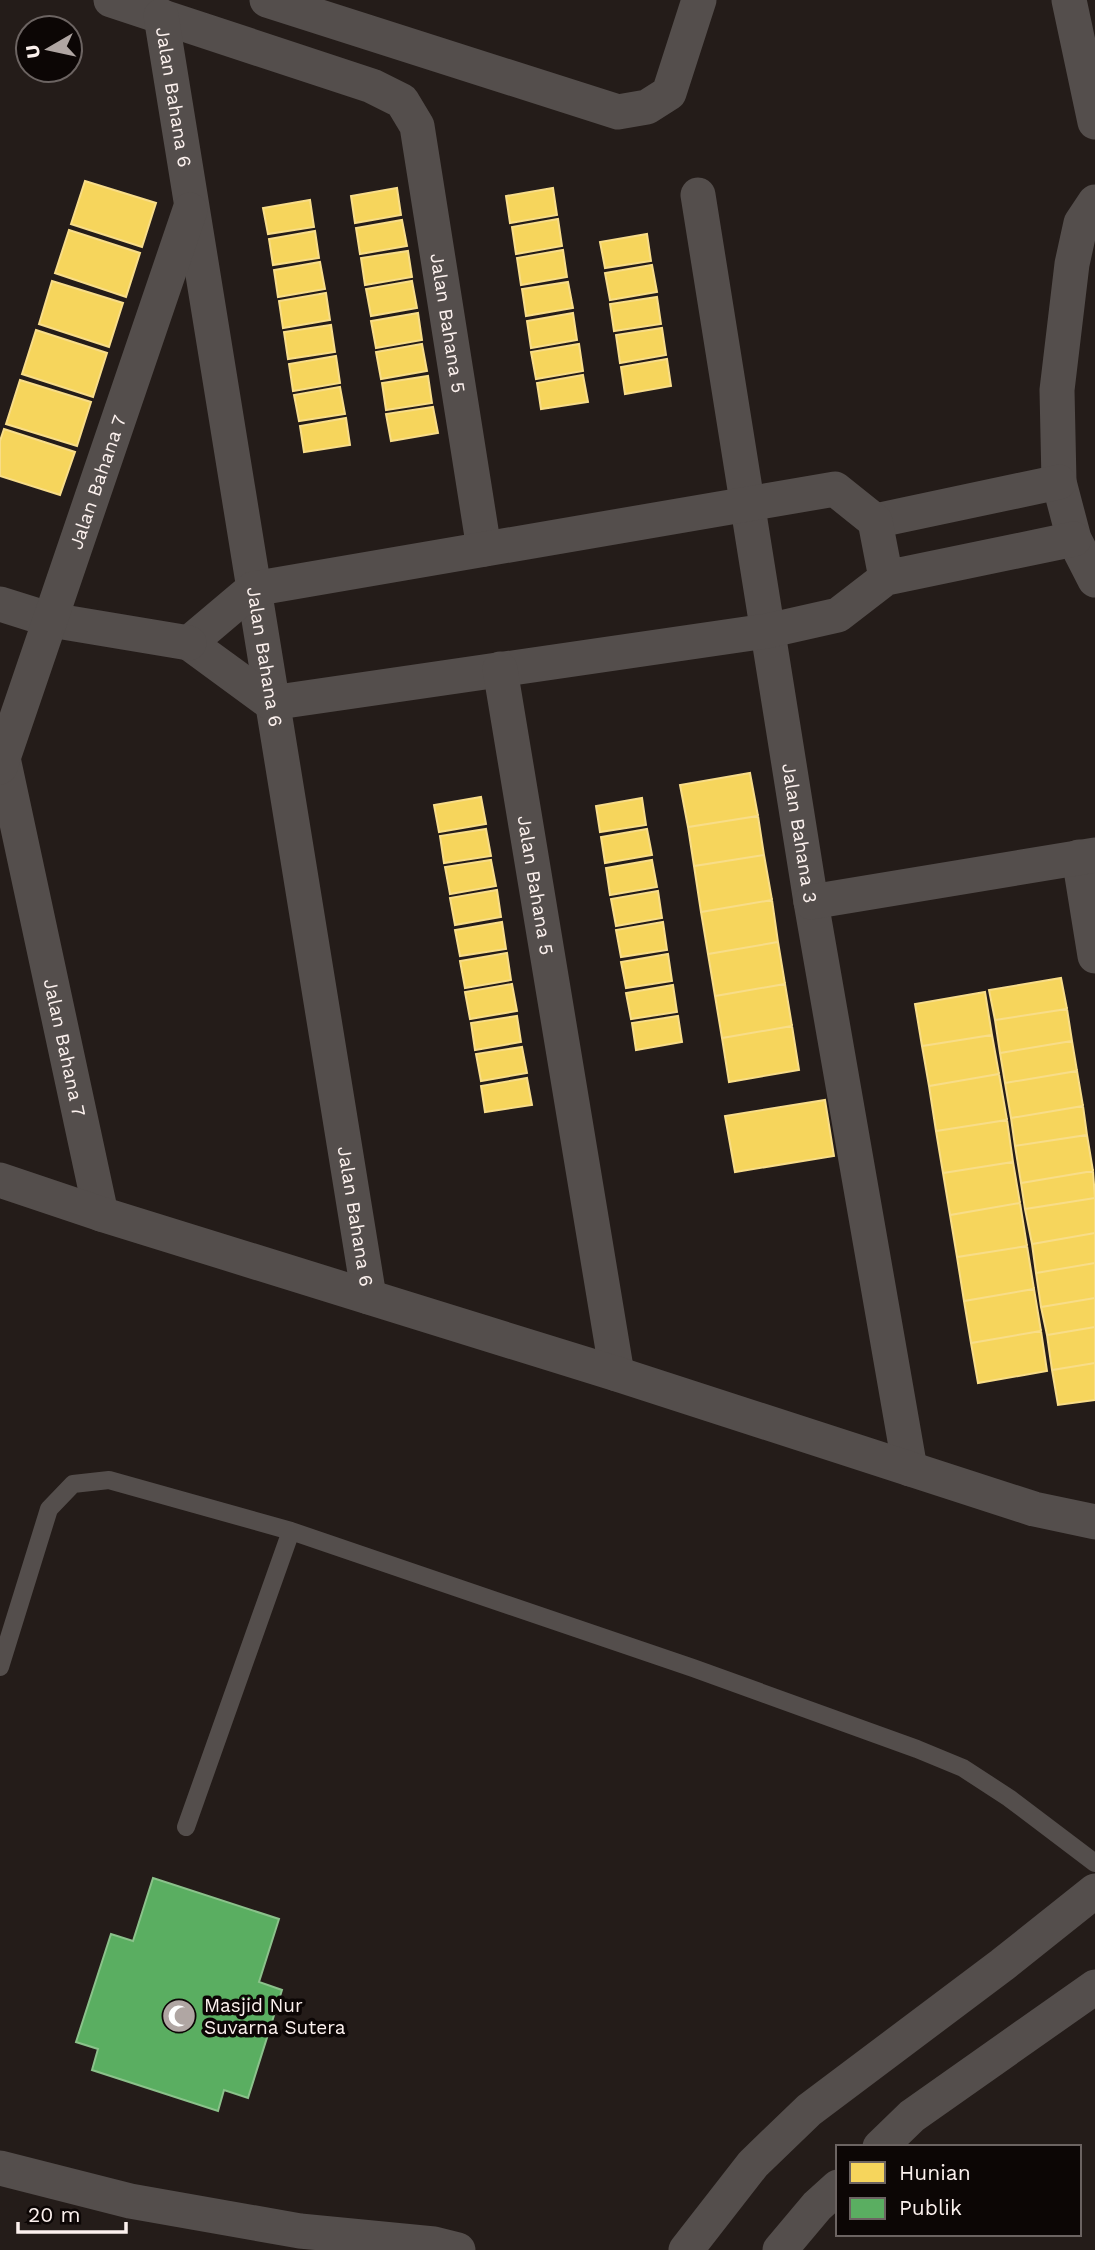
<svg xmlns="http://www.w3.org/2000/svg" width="1095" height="2250" font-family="'Work Sans',sans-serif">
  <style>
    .homes { fill: #f6d55c; stroke: #f8dd88; stroke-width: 2 }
    .public { fill: #5aae61; stroke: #8bc28b; stroke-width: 2 }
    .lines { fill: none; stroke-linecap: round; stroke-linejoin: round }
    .service { stroke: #544e4c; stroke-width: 18 }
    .minor { stroke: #544e4c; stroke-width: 35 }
    .labels { text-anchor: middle; stroke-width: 7; stroke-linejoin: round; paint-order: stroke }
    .street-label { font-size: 19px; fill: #fcf1ee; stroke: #0c0605 }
    .poi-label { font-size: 19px; fill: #fcf1ee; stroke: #0c0605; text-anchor: start }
  </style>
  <rect width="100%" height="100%" fill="#241c19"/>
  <!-- homes -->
  <path class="homes" d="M85,181L156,203L142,247L71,224Z
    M397,188L401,215L355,223L351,196Z
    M553,188L557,215L510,223L506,196Z
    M310,200L314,227L268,234L263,208Z
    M558,219L562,246L516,254L512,227Z
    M402,220L407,246L360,254L356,228Z
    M69,230L140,253L126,297L55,273Z
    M315,231L319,258L273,265L269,239Z
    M647,234L651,261L605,268L600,242Z
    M563,250L567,277L521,285L517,258Z
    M408,251L412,277L365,285L361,258Z
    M320,262L325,289L278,297L274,270Z
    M652,265L657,292L610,300L605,273Z
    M52,281L123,303L109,347L39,324Z
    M412,281L417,308L371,316L366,289Z
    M568,282L573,308L526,316L522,289Z
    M326,293L330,320L283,328L279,301Z
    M657,297L661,324L614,331L610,304Z
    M418,313L422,340L376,348L371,321Z
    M573,313L577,340L531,348L527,321Z
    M331,325L335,352L288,359L284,332Z
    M662,328L666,355L620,363L616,335Z
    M36,330L107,353L93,397L22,374Z
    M422,344L427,371L381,379L376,352Z
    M579,344L583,371L536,379L531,352Z
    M336,356L340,383L293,391L289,364Z
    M667,359L671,386L625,394L621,367Z
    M583,375L588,402L541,409L537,383Z
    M428,376L432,403L386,410L382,383Z
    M20,380L91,402L77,446L6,424Z
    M340,387L345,414L299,421L294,395Z
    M433,407L438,433L391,441L386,414Z
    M346,418L350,445L304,452L300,426Z
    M4,429L75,452L60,495L0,476V441Z
    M750,773L758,816L688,827L680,785Z
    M481,797L486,824L439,832L434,805Z
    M642,798L646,825L600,832L596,806Z
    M758,816L764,855L694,866L688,827Z
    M486,829L491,856L444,863L440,836Z
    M647,829L652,855L605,863L601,837Z
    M764,855L772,900L701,912L694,866Z
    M491,860L496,886L450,894L445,867Z
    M652,860L657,887L610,895L606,868Z
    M497,890L501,917L455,925L450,898Z
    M658,891L662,918L616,926L611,899Z
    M772,900L778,942L708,954L701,912Z
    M502,922L506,949L460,956L455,930Z
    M663,922L667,950L621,957L616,930Z
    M778,942L785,984L715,996L708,954Z
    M507,953L511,980L465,988L460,961Z
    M668,954L672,981L626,988L621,962Z
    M1061,978L1067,1009L995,1020L989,990Z
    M512,984L517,1011L470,1019L465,992Z
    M785,984L792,1026L722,1038L715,996Z
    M673,985L677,1012L631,1019L626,993Z
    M985,992L992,1035L922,1046L915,1004Z
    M1067,1009L1072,1041L1000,1053L995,1020Z
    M517,1016L521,1042L475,1050L471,1023Z
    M678,1016L682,1042L636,1050L632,1023Z
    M792,1026L799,1070L729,1082L722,1038Z
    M992,1035L999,1074L929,1086L922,1046Z
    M1072,1041L1077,1071L1005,1083L1000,1053Z
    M522,1047L527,1073L481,1081L476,1054Z
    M1077,1071L1083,1106L1011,1118L1005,1083Z
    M999,1074L1007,1120L936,1131L929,1086Z
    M527,1078L532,1105L485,1112L481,1086Z
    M825,1100L834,1156L735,1172L725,1116Z
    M1083,1106L1087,1135L1015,1146L1011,1118Z
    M1007,1120L1013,1162L943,1173L936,1131Z
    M1087,1135L1093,1171L1021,1183L1015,1146Z
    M1013,1162L1020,1203L950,1215L943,1173Z
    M1093,1171L1095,1198L1025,1209L1021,1183Z
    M1095,1198V1233L1032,1244L1025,1209Z
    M1020,1203L1027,1246L957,1257L950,1215Z
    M1095,1233V1263L1036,1273L1032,1244Z
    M1027,1246L1034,1289L964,1301L957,1257Z
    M1095,1263V1298L1041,1307L1036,1273Z
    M1034,1289L1041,1331L971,1343L964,1301Z
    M1095,1298V1327L1047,1335L1041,1307Z
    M1095,1327V1363L1052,1370L1047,1335Z
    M1041,1331L1047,1371L978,1383L971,1343Z
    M1095,1363V1400L1058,1405L1052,1370Z"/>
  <!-- public -->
  <path class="public" d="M153,1878L279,1919L259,1982L282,1990L248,2098L224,2090L218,2111L92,2070L98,2049L76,2042L111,1934L133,1941Z"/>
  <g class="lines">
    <!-- service -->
    <path class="service" d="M0,1667L49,1509L73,1484L109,1480L291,1531L693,1668L917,1749L963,1768L1009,1798L1095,1863
      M186,1827L291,1531"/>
    <!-- minor -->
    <g class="minor">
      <path id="s1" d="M111,0L372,86L402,101L417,126L484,549"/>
      <path d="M267,0L618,112L647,107L669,93L699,0"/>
      <path d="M1069,0L1095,122"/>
      <path id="s2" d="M161,16L369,1297"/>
      <path id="s3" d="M698,195L811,902L910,1469"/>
      <path d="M1095,202L1081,223L1072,264L1057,390L1059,482L1074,539L1095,580"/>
      <path d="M875,521L1059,482"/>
      <path d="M886,578L875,521L835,489L253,589L189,643L271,703L767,631L838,615L886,578L1074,539"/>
      <path d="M0,604L51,620L189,643"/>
      <path id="s4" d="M500,669L617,1374"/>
      <path id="s5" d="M3,758L101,1214"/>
      <path id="s6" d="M0,767L190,210"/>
      <path d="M1079,857L1095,956"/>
      <path d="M811,902L1095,855"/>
      <path d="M0,1180L101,1214L617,1374L1034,1509L1095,1522"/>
      <path d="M880,2147L912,2116L1095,1987"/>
      <path d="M0,2168L130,2201L300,2231L434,2244L458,2250"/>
      <path d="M686,2250L753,2164L809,2110L1002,1965L1095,1891"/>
      <path d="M780,2250L817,2206L838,2187"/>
    </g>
  </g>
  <!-- icons -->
  <defs>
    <g id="mosque-disc" transform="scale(1.75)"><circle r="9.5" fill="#b0a6a3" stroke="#0c0605"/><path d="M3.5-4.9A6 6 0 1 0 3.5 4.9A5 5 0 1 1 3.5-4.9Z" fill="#fff"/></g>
  </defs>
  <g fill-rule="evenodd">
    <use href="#mosque-disc" x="179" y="2016"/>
  </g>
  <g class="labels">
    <!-- street labels -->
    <g class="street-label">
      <text dy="7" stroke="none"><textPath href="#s2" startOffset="82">Jalan Bahana 6</textPath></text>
      <text dy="7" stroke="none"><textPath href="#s1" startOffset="537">Jalan Bahana 5</textPath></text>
      <text dy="7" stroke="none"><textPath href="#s6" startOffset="301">Jalan Bahana 7</textPath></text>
      <text dy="7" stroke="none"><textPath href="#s2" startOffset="649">Jalan Bahana 6</textPath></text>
      <text dy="7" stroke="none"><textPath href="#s3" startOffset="646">Jalan Bahana 3</textPath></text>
      <text dy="7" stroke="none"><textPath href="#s4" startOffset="219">Jalan Bahana 5</textPath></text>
      <text dy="7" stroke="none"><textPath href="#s5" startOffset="296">Jalan Bahana 7</textPath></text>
      <text dy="7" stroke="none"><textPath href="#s2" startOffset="1216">Jalan Bahana 6</textPath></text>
    </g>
    <!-- poi labels -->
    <g class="poi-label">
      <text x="204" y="2012">Masjid Nur<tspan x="204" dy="22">Suvarna Sutera</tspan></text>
    </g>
  </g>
  <!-- legend -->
  <rect x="836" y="2145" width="245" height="91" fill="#0c0605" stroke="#6c6462" stroke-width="2"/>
  <rect x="850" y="2162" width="35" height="21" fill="#f6d55c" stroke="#6c6462" stroke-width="2"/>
  <text x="899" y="2180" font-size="21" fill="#fcf1ee">Hunian</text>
  <rect x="850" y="2198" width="35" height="21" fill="#5aae61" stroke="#6c6462" stroke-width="2"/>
  <text x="899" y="2215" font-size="21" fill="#fcf1ee">Publik</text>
  <!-- north arrow -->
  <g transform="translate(49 49) rotate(261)"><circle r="33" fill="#0c0605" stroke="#6c6462" stroke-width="2"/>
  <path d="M0-5L12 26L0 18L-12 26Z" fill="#b0a6a3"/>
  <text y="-10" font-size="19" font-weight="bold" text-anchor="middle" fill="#fcf1ee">U</text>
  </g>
  <!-- scale -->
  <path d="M18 2222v10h108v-10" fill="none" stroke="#fcf1ee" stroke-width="3.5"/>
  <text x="28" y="2222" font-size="21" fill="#fcf1ee" stroke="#0c0605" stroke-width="5" paint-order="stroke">20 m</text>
</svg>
